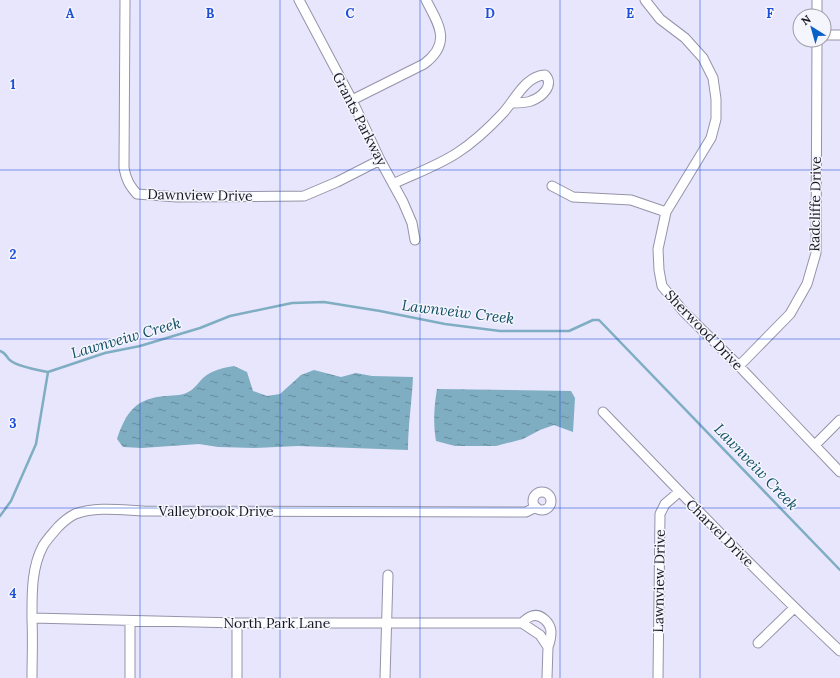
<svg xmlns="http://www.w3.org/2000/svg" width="840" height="678" font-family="Lora,serif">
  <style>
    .water { fill: url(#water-ripples) }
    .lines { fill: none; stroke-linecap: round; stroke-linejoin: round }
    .stream { stroke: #7fadc2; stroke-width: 2.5 }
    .street-casing { stroke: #9593a8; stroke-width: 11 }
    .street { stroke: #fff; stroke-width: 9 }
    .grid { fill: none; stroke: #1d4ed8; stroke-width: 1; stroke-opacity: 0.55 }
    .labels { text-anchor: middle; stroke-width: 3; stroke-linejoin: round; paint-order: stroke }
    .street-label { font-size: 14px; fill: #17161e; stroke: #f5f5fe }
    .water-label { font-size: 15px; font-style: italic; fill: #104e64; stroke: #f5f5fe }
    .grid-label { font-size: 13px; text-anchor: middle; font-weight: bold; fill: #1d4ed8; stroke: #f5f5fe; stroke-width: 3; stroke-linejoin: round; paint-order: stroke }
  </style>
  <defs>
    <pattern id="water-ripples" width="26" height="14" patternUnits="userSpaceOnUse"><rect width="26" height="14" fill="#7fadc2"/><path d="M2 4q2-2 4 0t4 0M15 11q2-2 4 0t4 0" fill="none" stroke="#678c9d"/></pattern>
  </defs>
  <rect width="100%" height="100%" fill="#e8e6fd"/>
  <!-- water -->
  <path class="water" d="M234,366L247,372L253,391L267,396L280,394L301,375L314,370L341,377L356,373L372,376L413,377C412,401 408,425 408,450L298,446L255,448L218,447L199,444L142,448L123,447L117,439C126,412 136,398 166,396C175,395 183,396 190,391C195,388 199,382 203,378C212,370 223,368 234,366Z
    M437,389L571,391L575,398L573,432L554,425L540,430L523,439L496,446H455L436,441C433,423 434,407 437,389Z"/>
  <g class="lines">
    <!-- stream -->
    <path class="stream" d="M0,351C9,355 5,357 11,361C19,367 38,370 48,372
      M48,372L105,353L140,346L200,328L230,316L292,303L324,302L380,311L445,324L500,331H569L593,320H599L840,570
      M0,516L11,501L36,444L48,372"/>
    <!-- street casing -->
    <g class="street-casing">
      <path id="street" d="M125,0L124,168C126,179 129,185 137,194L177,197L304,196L337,182L380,160
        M299,0L352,100L380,160L403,202L412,223L415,240
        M645,0L660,19L685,38L703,58L713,78L716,99V119L711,138L666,212L658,249L659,270L662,286L684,312L739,366L840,472
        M817,0V16
        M824,35H840
        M352,100L424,64C452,43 439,25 426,0
        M393,184C414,174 437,166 457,153C474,142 489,128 503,113C515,100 525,76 545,75C555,85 542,97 531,101C526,103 517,103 511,103
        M552,186L573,197L631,200L666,212
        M739,366L790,314L807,284L816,253L817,40
        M603,412C681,493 758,574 840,651
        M815,445L840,420
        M533 501a9 9 0 1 1 18 0a9 9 0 1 1-18 0Z
        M32,618L237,623H522L540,635L548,647L547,678
        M237,623V678
        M522,623C525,620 528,617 532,616C541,613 550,623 551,631C551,636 550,642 548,647
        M758,643L794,608
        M32,678C32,659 33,640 32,620C32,596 31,568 43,546C47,539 53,533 58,527C63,522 69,517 75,514C96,506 122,510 144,511L526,512L536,507
        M130,678V621
        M385,678L388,575
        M658,678L660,514L665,504L679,492"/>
    </g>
    <!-- street -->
    <use href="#street" class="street"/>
  </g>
  <!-- grid -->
  <path class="grid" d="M140,0V678M280,0V678M420,0V678M560,0V678M700,0V678M0,170H840M0,339H840M0,508H840"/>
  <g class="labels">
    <!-- street labels -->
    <g class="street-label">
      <text transform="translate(360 119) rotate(63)" y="5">Grants Parkway</text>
      <text transform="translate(200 195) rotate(1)" y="5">Dawnview Drive</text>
      <text transform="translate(815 204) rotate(-89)" y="5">Radcliffe Drive</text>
      <text transform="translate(704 330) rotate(46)" y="5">Sherwood Drive</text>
      <text x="216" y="516">Valleybrook Drive</text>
      <text transform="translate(720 533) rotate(45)" y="5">Charvel Drive</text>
      <text transform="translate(659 581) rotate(-89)" y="5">Lawnview Drive</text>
      <text x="277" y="628">North Park Lane</text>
    </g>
    <!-- water labels -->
    <g class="water-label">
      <text transform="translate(458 312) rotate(7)" y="5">Lawnveiw Creek</text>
      <text transform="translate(126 338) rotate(-16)" y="5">Lawnveiw Creek</text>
      <text transform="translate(756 467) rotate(46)" y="5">Lawnveiw Creek</text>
    </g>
  </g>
  <g class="grid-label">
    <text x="70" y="18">A</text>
    <text x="210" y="18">B</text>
    <text x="350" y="18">C</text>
    <text x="490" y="18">D</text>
    <text x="630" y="18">E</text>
    <text x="770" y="18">F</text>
    <text x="13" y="89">1</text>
    <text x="13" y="259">2</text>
    <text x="13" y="428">3</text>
    <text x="13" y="598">4</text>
  </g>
  <!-- north arrow -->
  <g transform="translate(812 28) rotate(323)"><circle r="19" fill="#f5f5fe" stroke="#9c9ca4"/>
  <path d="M0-3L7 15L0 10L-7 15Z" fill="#0960c9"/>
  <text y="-6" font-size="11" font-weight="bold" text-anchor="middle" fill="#17161e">N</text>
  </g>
</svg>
